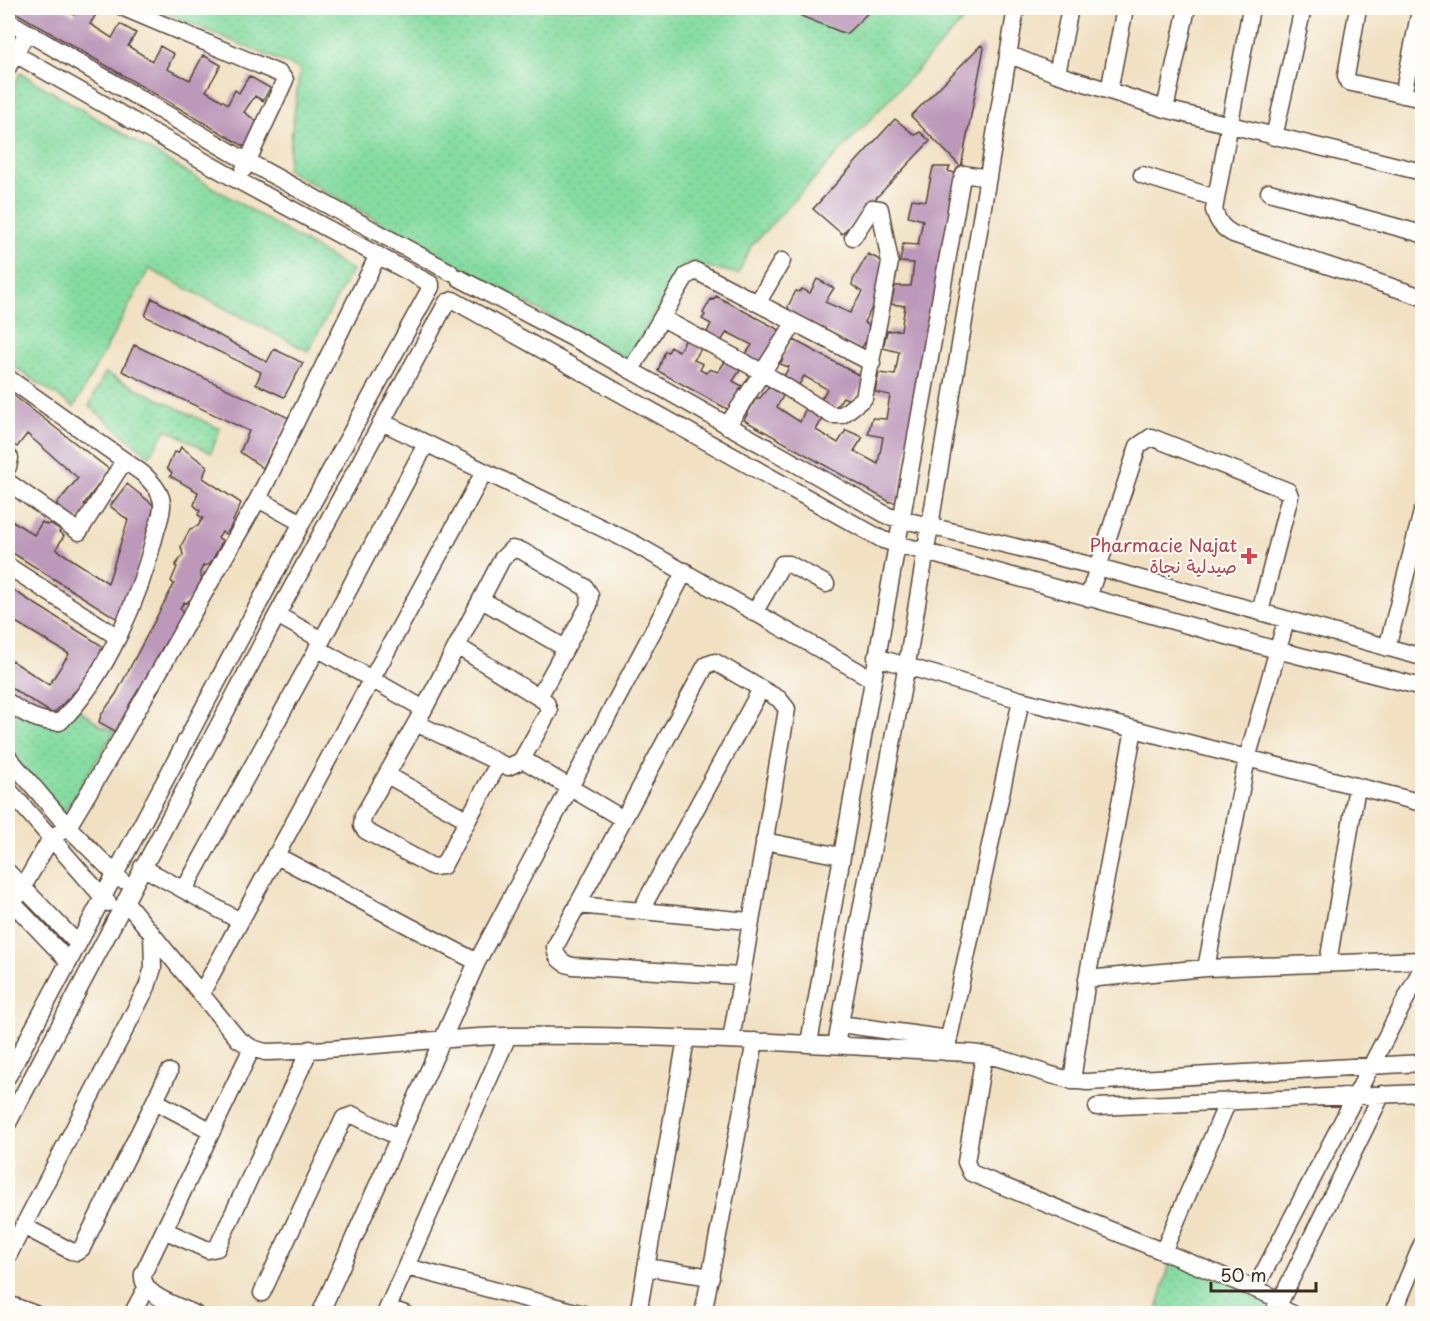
<svg xmlns="http://www.w3.org/2000/svg" width="1430" height="1321" font-family="'Playpen Sans','Playpen Sans Arabic',sans-serif">
  <style>
    .grass { fill: url(#grass-dots); stroke: #608360; stroke-width: 1.5 }
    .building { fill: #bc99ba }
    .lines { fill: none; stroke-linecap: round; stroke-linejoin: round }
    .minor-casing { stroke: #564537; stroke-width: 19 }
    .minor { stroke: #fff; stroke-width: 16 }
    .health-dot { fill: #e0444e; stroke: #fdfcf7; stroke-width: 2 }
    .labels { text-anchor: middle; stroke-width: 4.5; stroke-linejoin: round; paint-order: stroke }
    .health-label { font-size: 18px; fill: #be3a42; stroke: #fdfcf7; text-anchor: end }
  </style>
  <defs>
    <pattern id="grass-dots" width="8" height="8" patternUnits="userSpaceOnUse" patternTransform="scale(1.5)"><rect width="8" height="8" fill="#85dca1"/><path d="M2 2h.1M6 6h.1" fill="none" stroke="#74bd8a" stroke-width="1.8" stroke-linecap="round"/></pattern>
  </defs>
  <rect width="100%" height="100%" fill="#fdfcf7"/>
  <filter id="ink" filterUnits="userSpaceOnUse"><feTurbulence type="fractalNoise" baseFrequency=".0167" numOctaves="2"/><feDisplacementMap in="SourceGraphic" scale="12" xChannelSelector="R" yChannelSelector="G"/><feConvolveMatrix kernelMatrix="1 2 1 2 8 2 1 2 1" color-interpolation-filters="sRGB"/></filter>
  <filter id="wash" filterUnits="userSpaceOnUse"><feTurbulence type="fractalNoise" baseFrequency=".008" numOctaves="4" result="noise"/><feDisplacementMap in="SourceGraphic" scale="24" xChannelSelector="R" yChannelSelector="G"/><feGaussianBlur stdDeviation="1.35" result="paint"/><feColorMatrix in="noise" values="0 0 0 0 0 0 0 0 0 0 0 0 0 0 0 0 0 1.4 0 .05"/><feComposite in="paint" operator="in"/></filter>
  <g filter="url(#wash)">
    <rect width="100%" height="100%" fill="#f1e1c2"/>
    <!-- grass -->
    <path class="grass" d="M153,8H975L751,246L738,274L686,262L627,359L287,170L300,69Z
      M20,73L352,270L308,351L149,269L74,407L8,363V97Z
      M105,373L220,429L211,453L167,429L149,456L89,406Z
      M8,692L52,718L70,702L101,726L115,731L63,814L8,753Z
      M1172,1255L1266,1299L1265,1313L1156,1314Z"/>
    <g id="blocks">
      <!-- building -->
      <path class="building" d="M8,8H62L74,15L78,8H93L98,11L90,24L112,38L120,24L136,33L128,46L152,61L160,46L174,54L167,69L190,80L203,55L221,65L206,91L228,104L235,90L239,93L249,76L270,88L263,101L255,96L244,112L263,126L252,151Z
        M809,8H873L846,34L801,16Z
        M981,45L984,48L961,167L911,116Z
        M895,119L915,135L920,132L930,141L842,234L813,209Z
        M933,167H950L948,171L958,174L898,502H890L744,420L756,398H760L769,386L783,396L777,407L800,422L806,407L823,418L816,430L838,443L846,430L863,437L854,451L878,464L883,437L868,434L872,418L886,419L890,395L875,392L879,373L895,375L899,352L883,348L887,331L901,330L905,306L891,304L895,286H911L914,263L900,262L903,244L918,245L923,220L908,216L912,199L926,201Z
        M868,254L884,262L879,295L864,322L872,328V332L860,350L789,311L788,306L796,291L799,292L802,289L810,293L817,279L834,288L825,302L850,313L862,292L852,285L853,280Z
        M716,296L783,332L759,365L743,358L752,345L727,332L720,343L705,336L711,324L702,319L705,315L703,313L711,299L713,300Z
        M152,298L267,362L274,349L303,363L284,397L256,384L261,372L145,316Z
        M686,339L702,347L694,360L703,364L700,370L706,373L710,369L718,372L726,360L741,369L733,381L742,386L739,390L743,392L729,410L658,371L665,351L668,352L671,347L679,351Z
        M794,340L864,378V384L851,401L843,397L834,410L820,401L827,389L804,376L797,388L782,380L789,367L780,364L783,359L780,358Z
        M134,345L289,418L263,468L240,452L249,431L122,371Z
        M8,391L110,470L84,504L88,508L77,523L55,506L78,478L27,434L17,447L8,441Z
        M181,447L207,466L203,478L241,503L229,530L225,534L222,532L218,538L222,540L220,546L210,564L203,566L200,572L202,580L192,598L186,603L184,602L180,608L183,611L181,619L169,641L167,640L161,650L163,651L142,691L139,689L129,705L132,707L115,731L99,722L101,715L116,694L174,584L171,581L177,567L175,566L183,555L181,546L190,529L198,526L203,518L198,515L200,511L194,505L198,492L170,476L172,473L167,468L174,452L178,453Z
        M127,484L156,507L129,596L119,620L8,550V518L34,535L42,522L47,525L50,523L61,530L59,532L64,536L56,549L108,583L128,520L110,506Z
        M8,587L104,647L82,684L53,714L8,686V658L49,685L69,654L9,618L8,622Z"/>
    </g>
  </g>
  <g filter="url(#ink)">
    <use href="#blocks" fill-opacity="0" stroke="#564537" stroke-width="1.5"/>
    <g class="lines">
      <!-- minor casing -->
      <g class="minor-casing">
        <path id="minor" d="M124,8L280,74L285,80L244,169
          M1251,8L1214,210C1218,222 1222,228 1233,234L1422,297
          M1358,8L1346,76L1348,82L1422,99
          M8,21L236,155L450,272
          M8,50L237,180L431,284
          M1008,54L1057,74L1165,109L1422,172
          M8,67L27,32
          M1057,74L1070,8
          M1109,91L1125,8
          M1403,95L1420,10
          M1165,109L1187,8
          M1274,137L1303,8
          M1142,175L1216,198
          M1269,192L1422,234
          M459,278L586,345L888,516L1098,567L1422,657
          M453,300L883,540L1277,650L1422,687
          M758,302L782,261
          M662,318L762,372L831,415H842L864,398L890,262L880,209L872,208L853,237
          M631,370L686,276L696,271L872,363
          M8,378L142,473C150,480 161,492 162,503C163,513 157,526 155,535C140,596 106,678 60,722C41,723 23,714 8,702
          M382,422L633,543L872,679
          M727,426L794,324
          M8,456L10,458L8,467
          M8,482L79,532L124,461
          M258,499L302,523
          M8,566L116,636
          M1088,598L1138,446L1151,437L1288,491L1290,496L1260,612
          M482,600L565,648
          M754,613L782,564H789L826,584
          M277,615L322,640
          M317,648L424,709
          M1387,648L1422,512
          M876,657L1021,700L1422,803
          M416,723L508,767L521,761L549,711L546,702L457,646
          M8,757L68,827L121,880
          M522,759L623,819
          M498,764L443,866L433,867L366,831L362,826L363,816L424,709L502,559L512,549L522,551L585,587L590,595L589,605L539,697
          M387,775L468,820
          M8,789L108,903
          M764,841L841,856
          M275,855L477,962
          M142,867L240,921
          M8,872L78,944
          M184,890L322,640L426,444
          M8,898L69,962
          M125,901L238,1039L252,1048L265,1052C345,1051 425,1038 505,1036C659,1034 814,1044 968,1053C1009,1055 1046,1079 1087,1082L1422,1063
          M577,905L749,921
          M641,910L761,689
          M8,913L51,838L68,827L117,745L258,499L378,255
          M1328,963L1357,786
          M1206,968L1247,759L1286,621
          M1087,979L1206,968L1422,960
          M202,992L484,472
          M840,1024L949,1039
          M731,1040L787,709L779,699L715,662L706,665L555,947C556,958 562,964 573,966L740,976
          M809,1043L961,182L964,174L988,178
          M836,1045L907,664L1016,8
          M946,1052L1021,700
          M984,1055L966,1162L971,1173L1279,1299
          M8,1076L307,513L431,287
          M1072,1081L1087,979L1134,729
          M155,1101L212,1131
          M1097,1107L1422,1093
          M8,1123L277,615L447,302
          M23,1226L71,1251L77,1252L82,1248L169,1072
          M164,1230L208,1250L217,1248L310,1049
          M1163,1252L1228,1101
          M8,1256L147,987L153,968L152,933
          M407,1267L583,1314
          M646,1267L711,1277
          M1255,1289L1422,968
          M262,1293L344,1118L353,1115L398,1137
          M8,1304L35,1314
          M1276,1306L1293,1314
          M388,1308L405,1314
          M132,1314L146,1288
          M195,1314C178,1305 141,1297 143,1274L252,1048
          M320,1314L477,962L685,571
          M385,1314L508,1036
          M638,1314L686,1039
          M703,1314L755,1041
          M1274,1314L1382,1094
          M1393,1314L1422,1244"/>
      </g>
      <!-- minor -->
      <use href="#minor" class="minor"/>
    </g>
  </g>
  <!-- markers -->
  <path class="health-dot" d="M1246 547h6v6h6v6h-6v6h-6v-6h-6v-6h6z"/>
  <g class="labels">
    <!-- health labels -->
    <g class="health-label">
      <text x="1237" y="552">Pharmacie Najat<tspan x="1237" dy="21">صيدلية نجاة</tspan></text>
    </g>
  </g>
  <!-- margin -->
  <rect width="1430" height="1321" fill="none" stroke="#fdfcf7" stroke-width="30"/>
  <!-- scale -->
  <path d="M1211 1282v9h105v-9" fill="none" stroke="#3b2a1e" stroke-width="3"/>
  <text x="1220" y="1282" font-size="18" fill="#3b2a1e" stroke="#fdfcf7" stroke-width="4.5" paint-order="stroke">50 m</text>
</svg>
